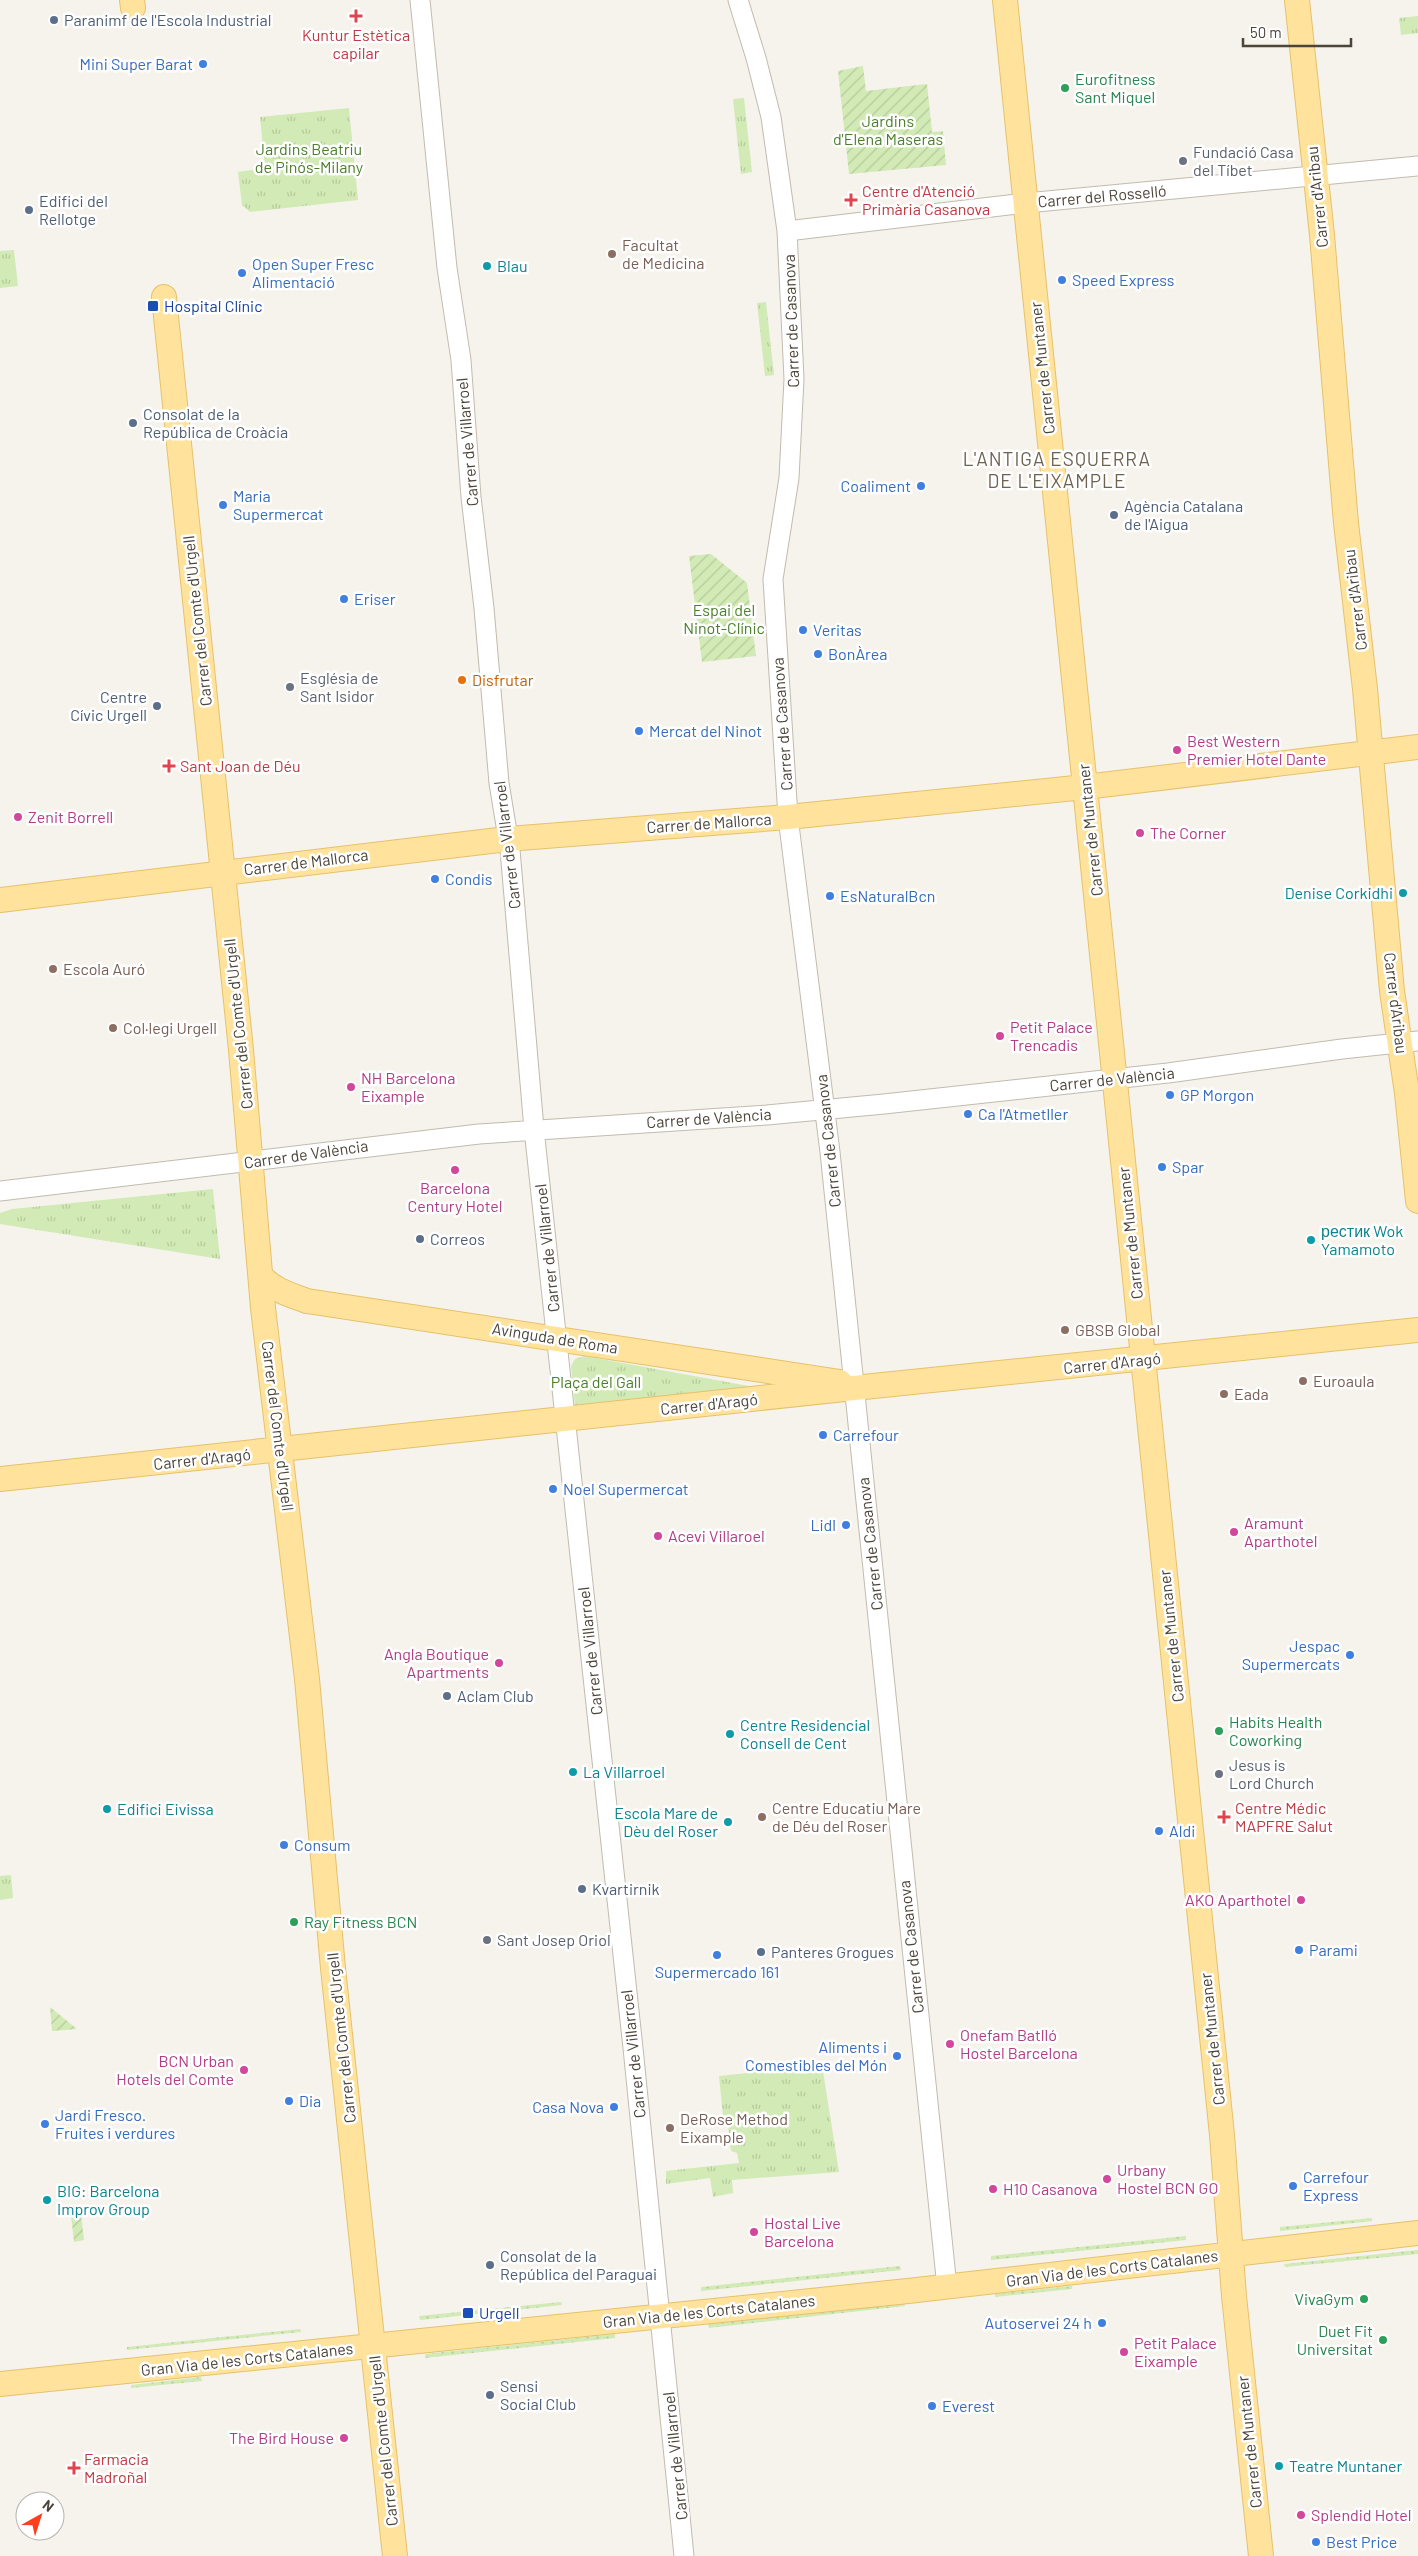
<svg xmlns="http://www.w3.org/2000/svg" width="1418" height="2556" font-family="Barlow,sans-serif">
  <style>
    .grass { fill: url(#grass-dots) }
    .park { fill: url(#park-tufts) }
    .garden { fill: url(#garden-furrows) }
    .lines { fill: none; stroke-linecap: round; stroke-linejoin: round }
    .minor-casing { stroke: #c2bbae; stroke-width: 21 }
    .major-casing { stroke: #e6c16a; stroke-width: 26 }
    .minor { stroke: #fff; stroke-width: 19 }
    .major { stroke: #ffe39c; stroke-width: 24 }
    .health-dot { fill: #e0444e; stroke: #fff; stroke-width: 2 }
    .service-dot { fill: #5c6f8a; stroke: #fff; stroke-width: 2 }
    .shop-dot { fill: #3f7fe0; stroke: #fff; stroke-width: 2 }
    .leisure-dot { fill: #2e9e5b; stroke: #fff; stroke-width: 2 }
    .worship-dot { fill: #6b7280; stroke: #fff; stroke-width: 2 }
    .education-dot { fill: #8d6e63; stroke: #fff; stroke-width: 2 }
    .culture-dot { fill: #0f9aa8; stroke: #fff; stroke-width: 2 }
    .transit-dot { fill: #1a4fb4; stroke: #fff; stroke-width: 2 }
    .food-dot { fill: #e8710a; stroke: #fff; stroke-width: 2 }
    .hotel-dot { fill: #d1479c; stroke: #fff; stroke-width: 2 }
    .labels { text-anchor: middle; stroke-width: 5; stroke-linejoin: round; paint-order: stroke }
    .service-label { font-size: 16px; fill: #4e5e75; stroke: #fff; text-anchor: start }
    .health-label { font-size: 16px; fill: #be3a42; stroke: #fff; text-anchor: start }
    .shop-label { font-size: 16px; fill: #366cbe; stroke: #fff; text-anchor: start }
    .leisure-label { font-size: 16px; fill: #27864d; stroke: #fff; text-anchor: start }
    .park-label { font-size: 16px; fill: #4a7f2a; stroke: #fff }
    .worship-label { font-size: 16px; fill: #5b616d; stroke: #fff; text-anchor: start }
    .street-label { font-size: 16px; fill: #4b4439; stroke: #fff }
    .education-label { font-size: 16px; fill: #785e54; stroke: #fff; text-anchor: start }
    .culture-label { font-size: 16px; fill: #0d838f; stroke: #fff; text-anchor: start }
    .transit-label { font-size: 16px; fill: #164399; stroke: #fff; text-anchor: start }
    .food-label { font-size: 16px; fill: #c56008; stroke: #fff; text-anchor: start }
    .hotel-label { font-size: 16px; fill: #b23c85; stroke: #fff; text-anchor: start }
    .quarter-label { font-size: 19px; letter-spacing: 1px; fill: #6e6250; stroke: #fff }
  </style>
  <defs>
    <pattern id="grass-dots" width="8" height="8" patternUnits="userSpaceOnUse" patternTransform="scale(1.25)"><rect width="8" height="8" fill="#d2eab5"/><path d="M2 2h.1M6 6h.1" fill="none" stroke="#b6ca9c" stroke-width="1.8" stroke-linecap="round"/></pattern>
    <pattern id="park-tufts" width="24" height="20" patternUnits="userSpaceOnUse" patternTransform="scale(1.25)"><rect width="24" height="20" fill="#d2eab5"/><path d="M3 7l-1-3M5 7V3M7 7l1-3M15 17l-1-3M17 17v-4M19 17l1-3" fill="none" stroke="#b6ca9c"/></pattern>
    <pattern id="garden-furrows" width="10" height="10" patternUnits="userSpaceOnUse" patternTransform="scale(1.25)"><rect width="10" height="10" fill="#d2eab5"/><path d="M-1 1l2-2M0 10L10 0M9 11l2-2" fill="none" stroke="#b6ca9c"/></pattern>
  </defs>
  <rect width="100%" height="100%" fill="#f6f3ec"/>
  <!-- grass -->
  <path class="grass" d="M1372,2218V2221L1280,2231V2227Z
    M1186,2236V2240L991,2260V2256Z
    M1418,2250V2254L1285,2267L1284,2264Z
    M900,2266L901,2270L701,2291V2287Z
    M1072,2286V2289L995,2297V2294Z
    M561,2302L562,2305L420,2320L419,2316Z
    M904,2303L905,2306L709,2328L708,2324Z
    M300,2329L301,2332L127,2350V2347Z
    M615,2334V2338L425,2358V2354Z
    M201,2377L202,2381L131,2388V2385Z"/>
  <!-- park -->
  <path class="park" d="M1418,16V33L1401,35L1399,18Z
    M744,98L752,172L741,174L733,99Z
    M349,108L358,200L250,212L242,205L238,172L265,168L260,117Z
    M14,250L18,286L0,288V251Z
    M766,302L774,375L765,376L757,303Z
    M213,1189L220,1259L0,1224V1213L12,1209Z
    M584,1356L749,1386L751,1387L577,1407L575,1405L571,1366L575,1359Z
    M11,1875L13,1898L0,1900V1876Z
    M822,2065L839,2172L732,2180L733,2193L713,2197L710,2178L666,2184V2171L739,2163L737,2153L731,2151L728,2125L724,2126L719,2076Z"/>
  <!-- garden -->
  <path class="garden" d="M863,66L866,91L927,84L932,132L943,131L946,165L849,174L838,71Z
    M711,554L747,583L756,656L702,662L689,556Z
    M50,2007L77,2029L52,2031Z
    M81,2214L84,2240L74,2242L71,2215Z"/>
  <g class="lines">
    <!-- minor casing -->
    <g class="minor-casing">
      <path id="minor" d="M420,0L447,268L461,360L471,497L484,608L499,783L510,850L534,1129L633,2048L684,2556
        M738,0L756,58L771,117L787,231L794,379L789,478L773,579L788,817L830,1152L947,2287
        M787,231L1026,203L1418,166
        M0,1191L479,1134L767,1115L884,1104L1168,1073L1342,1049L1418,1041"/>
    </g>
    <!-- major casing -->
    <g class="major-casing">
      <path id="major" d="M132,0L133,8
        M1005,0L1222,2135L1234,2296L1261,2556
        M1297,0L1322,235L1346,523L1365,689L1392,991L1407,1093L1418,1201
        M164,297L241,1050L263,1308L307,1679L333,1968L395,2556
        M0,900L507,839L788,817L1085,787L1418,747
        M262,1277C273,1290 291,1295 307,1301L840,1382
        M0,1479L854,1388L1418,1330
        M0,2384L908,2291L1418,2233"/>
    </g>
    <!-- minor -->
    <use href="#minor" class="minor"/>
    <!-- major -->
    <use href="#major" class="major"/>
  </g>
  <!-- markers -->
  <g class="health-dot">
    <path d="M353.5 8.5h5v5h5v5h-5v5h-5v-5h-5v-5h5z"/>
    <path d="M848.5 192.5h5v5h5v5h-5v5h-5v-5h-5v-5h5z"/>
    <path d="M166.5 758.5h5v5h5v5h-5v5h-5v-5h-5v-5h5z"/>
    <path d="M1221.5 1809.5h5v5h5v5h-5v5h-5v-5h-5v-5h5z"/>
    <path d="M71.5 2460.5h5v5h5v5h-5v5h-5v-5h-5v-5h5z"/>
  </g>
  <g class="service-dot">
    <circle cx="54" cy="20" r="5"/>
    <circle cx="29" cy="210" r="5"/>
    <circle cx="133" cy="423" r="5"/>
    <circle cx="1114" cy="515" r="5"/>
    <circle cx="157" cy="706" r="5"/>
    <circle cx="420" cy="1239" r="5"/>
    <circle cx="447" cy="1696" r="5"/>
    <circle cx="582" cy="1889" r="5"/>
    <circle cx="761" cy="1952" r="5"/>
    <circle cx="490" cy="2265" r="5"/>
    <circle cx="490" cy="2395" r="5"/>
  </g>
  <g class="shop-dot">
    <circle cx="203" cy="64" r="5"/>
    <circle cx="242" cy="273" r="5"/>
    <circle cx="1062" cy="280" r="5"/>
    <circle cx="921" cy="486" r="5"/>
    <circle cx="223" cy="505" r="5"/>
    <circle cx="344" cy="599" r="5"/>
    <circle cx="803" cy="630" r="5"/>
    <circle cx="818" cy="654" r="5"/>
    <circle cx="639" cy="731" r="5"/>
    <circle cx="435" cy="879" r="5"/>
    <circle cx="830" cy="896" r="5"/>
    <circle cx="1170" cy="1095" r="5"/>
    <circle cx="968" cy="1114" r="5"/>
    <circle cx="1162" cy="1167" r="5"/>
    <circle cx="823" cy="1435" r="5"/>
    <circle cx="553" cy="1489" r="5"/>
    <circle cx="846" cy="1525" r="5"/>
    <circle cx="1350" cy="1655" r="5"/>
    <circle cx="1159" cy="1831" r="5"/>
    <circle cx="284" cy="1845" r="5"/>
    <circle cx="1299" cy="1950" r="5"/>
    <circle cx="717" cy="1955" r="5"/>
    <circle cx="897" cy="2056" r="5"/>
    <circle cx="289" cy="2101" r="5"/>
    <circle cx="614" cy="2107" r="5"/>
    <circle cx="45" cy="2124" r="5"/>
    <circle cx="1293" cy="2186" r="5"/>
    <circle cx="1102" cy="2323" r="5"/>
    <circle cx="932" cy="2406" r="5"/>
    <circle cx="1316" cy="2542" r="5"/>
  </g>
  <g class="leisure-dot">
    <circle cx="1065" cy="88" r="5"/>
    <circle cx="1219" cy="1731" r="5"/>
    <circle cx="294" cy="1922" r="5"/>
    <circle cx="1364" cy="2299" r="5"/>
    <circle cx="1383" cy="2340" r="5"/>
  </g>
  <g class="worship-dot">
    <circle cx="1183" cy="161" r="5"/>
    <circle cx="290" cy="687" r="5"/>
    <circle cx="1219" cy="1774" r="5"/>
    <circle cx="487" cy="1940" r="5"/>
  </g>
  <g class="education-dot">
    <circle cx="612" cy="254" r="5"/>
    <circle cx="53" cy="969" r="5"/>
    <circle cx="113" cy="1028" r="5"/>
    <circle cx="1065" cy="1330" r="5"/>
    <circle cx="1303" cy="1381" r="5"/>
    <circle cx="1224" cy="1394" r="5"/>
    <circle cx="762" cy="1817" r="5"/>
    <circle cx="670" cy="2128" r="5"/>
  </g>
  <g class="culture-dot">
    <circle cx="487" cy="266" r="5"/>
    <circle cx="1403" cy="893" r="5"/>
    <circle cx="1311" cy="1240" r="5"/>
    <circle cx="730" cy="1734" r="5"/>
    <circle cx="573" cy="1772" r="5"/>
    <circle cx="107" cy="1809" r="5"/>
    <circle cx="728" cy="1822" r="5"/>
    <circle cx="47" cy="2200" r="5"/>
    <circle cx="1279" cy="2466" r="5"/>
  </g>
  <g class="transit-dot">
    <rect x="147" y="300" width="12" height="12" rx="2.5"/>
    <rect x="462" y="2307" width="12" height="12" rx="2.5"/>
  </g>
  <circle class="food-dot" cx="462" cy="680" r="5"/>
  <g class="hotel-dot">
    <circle cx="1177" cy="750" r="5"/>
    <circle cx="18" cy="817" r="5"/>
    <circle cx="1140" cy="833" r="5"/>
    <circle cx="1000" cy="1036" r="5"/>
    <circle cx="351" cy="1087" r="5"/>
    <circle cx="455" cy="1170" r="5"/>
    <circle cx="1234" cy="1532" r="5"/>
    <circle cx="658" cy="1536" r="5"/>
    <circle cx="499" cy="1663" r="5"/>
    <circle cx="1301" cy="1900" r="5"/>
    <circle cx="950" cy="2044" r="5"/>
    <circle cx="244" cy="2070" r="5"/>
    <circle cx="1107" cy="2179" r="5"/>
    <circle cx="993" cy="2189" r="5"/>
    <circle cx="754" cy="2232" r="5"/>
    <circle cx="1124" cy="2352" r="5"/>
    <circle cx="344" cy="2438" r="5"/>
    <circle cx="1301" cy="2515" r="5"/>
  </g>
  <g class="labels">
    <!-- service labels -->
    <g class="service-label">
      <text x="64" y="26">Paranimf de l'Escola Industrial</text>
      <text x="39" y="207">Edifici del<tspan x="39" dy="18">Rellotge</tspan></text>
      <text x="143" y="420">Consolat de la<tspan x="143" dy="18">República de Croàcia</tspan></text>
      <text x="1124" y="512">Agència Catalana<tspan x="1124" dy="18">de l'Aigua</tspan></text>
      <text x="147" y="703" text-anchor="end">Centre<tspan x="147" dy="18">Cívic Urgell</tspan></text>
      <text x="430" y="1245">Correos</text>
      <text x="457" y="1702">Aclam Club</text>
      <text x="592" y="1895">Kvartirnik</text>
      <text x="771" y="1958">Panteres Grogues</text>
      <text x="500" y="2262">Consolat de la<tspan x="500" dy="18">República del Paraguai</tspan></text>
      <text x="500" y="2392">Sensi<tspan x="500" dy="18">Social Club</tspan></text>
    </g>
    <!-- health labels -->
    <g class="health-label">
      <text x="356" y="41" text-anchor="middle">Kuntur Estètica<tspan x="356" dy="18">capilar</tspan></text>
      <text x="862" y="197">Centre d'Atenció<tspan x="862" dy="18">Primària Casanova</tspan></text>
      <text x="180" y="772">Sant Joan de Déu</text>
      <text x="1235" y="1814">Centre Médic<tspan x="1235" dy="18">MAPFRE Salut</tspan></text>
      <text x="84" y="2465">Farmacia<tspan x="84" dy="18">Madroñal</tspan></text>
    </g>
    <!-- shop labels -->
    <g class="shop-label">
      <text x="193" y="70" text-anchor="end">Mini Super Barat</text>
      <text x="252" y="270">Open Super Fresc<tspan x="252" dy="18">Alimentació</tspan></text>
      <text x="1072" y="286">Speed Express</text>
      <text x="911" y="492" text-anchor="end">Coaliment</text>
      <text x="233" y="502">Maria<tspan x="233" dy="18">Supermercat</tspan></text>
      <text x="354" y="605">Eriser</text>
      <text x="813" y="636">Veritas</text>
      <text x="828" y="660">BonÀrea</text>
      <text x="649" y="737">Mercat del Ninot</text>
      <text x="445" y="885">Condis</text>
      <text x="840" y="902">EsNaturalBcn</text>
      <text x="1180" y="1101">GP Morgon</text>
      <text x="978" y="1120">Ca l'Atmetller</text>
      <text x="1172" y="1173">Spar</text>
      <text x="833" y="1441">Carrefour</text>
      <text x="563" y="1495">Noel Supermercat</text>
      <text x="836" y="1531" text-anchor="end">Lidl</text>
      <text x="1340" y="1652" text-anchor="end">Jespac<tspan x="1340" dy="18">Supermercats</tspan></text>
      <text x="1169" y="1837">Aldi</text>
      <text x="294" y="1851">Consum</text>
      <text x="1309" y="1956">Parami</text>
      <text x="717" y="1978" text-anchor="middle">Supermercado 161</text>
      <text x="887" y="2053" text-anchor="end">Aliments i<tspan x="887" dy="18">Comestibles del Món</tspan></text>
      <text x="299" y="2107">Dia</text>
      <text x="604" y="2113" text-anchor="end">Casa Nova</text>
      <text x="55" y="2121">Jardi Fresco.<tspan x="55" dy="18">Fruites i verdures</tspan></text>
      <text x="1303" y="2183">Carrefour<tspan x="1303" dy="18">Express</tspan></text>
      <text x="1092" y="2329" text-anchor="end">Autoservei 24 h</text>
      <text x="942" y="2412">Everest</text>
      <text x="1326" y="2548">Best Price</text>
    </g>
    <!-- leisure labels -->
    <g class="leisure-label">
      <text x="1075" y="85">Eurofitness<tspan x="1075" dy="18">Sant Miquel</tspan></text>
      <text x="1229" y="1728">Habits Health<tspan x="1229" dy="18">Coworking</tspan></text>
      <text x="304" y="1928">Ray Fitness BCN</text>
      <text x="1354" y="2305" text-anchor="end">VivaGym</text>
      <text x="1373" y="2337" text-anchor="end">Duet Fit<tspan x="1373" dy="18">Universitat</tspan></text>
    </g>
    <!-- park labels -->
    <g class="park-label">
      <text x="888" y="127">Jardins<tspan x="888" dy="18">d'Elena Maseras</tspan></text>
      <text x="309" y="155">Jardins Beatriu<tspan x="309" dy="18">de Pinós-Milany</tspan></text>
      <text x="724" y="616">Espai del<tspan x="724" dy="18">Ninot-Clínic</tspan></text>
      <text x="596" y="1388">Plaça del Gall</text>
    </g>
    <!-- worship labels -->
    <g class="worship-label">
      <text x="1193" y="158">Fundació Casa<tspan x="1193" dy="18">del Tíbet</tspan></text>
      <text x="300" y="684">Església de<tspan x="300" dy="18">Sant Isidor</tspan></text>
      <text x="1229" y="1771">Jesus is<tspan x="1229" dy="18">Lord Church</tspan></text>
      <text x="497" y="1946">Sant Josep Oriol</text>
    </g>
    <!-- street labels -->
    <g class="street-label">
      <text transform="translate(1102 196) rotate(-5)" y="6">Carrer del Rosselló</text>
      <text transform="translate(1317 197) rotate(-96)" y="6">Carrer d'Aribau</text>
      <text transform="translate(791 321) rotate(-92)" y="6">Carrer de Casanova</text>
      <text transform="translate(1042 368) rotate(-96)" y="6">Carrer de Muntaner</text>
      <text transform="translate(467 442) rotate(-95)" y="6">Carrer de Villarroel</text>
      <text transform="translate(1355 600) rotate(-97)" y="6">Carrer d'Aribau</text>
      <text transform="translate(197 621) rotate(-96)" y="6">Carrer del Comte d'Urgell</text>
      <text transform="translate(782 724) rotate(-94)" y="6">Carrer de Casanova</text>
      <text transform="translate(709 823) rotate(-4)" y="6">Carrer de Mallorca</text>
      <text transform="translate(1090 830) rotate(-96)" y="6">Carrer de Muntaner</text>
      <text transform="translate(507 845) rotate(-97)" y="6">Carrer de Villarroel</text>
      <text transform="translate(306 862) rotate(-7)" y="6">Carrer de Mallorca</text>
      <text transform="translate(1396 1003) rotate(83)" y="6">Carrer d'Aribau</text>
      <text transform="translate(238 1024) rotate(-96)" y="6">Carrer del Comte d'Urgell</text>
      <text transform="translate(1112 1079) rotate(-6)" y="6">Carrer de València</text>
      <text transform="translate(709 1118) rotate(-4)" y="6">Carrer de València</text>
      <text transform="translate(828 1141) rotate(-96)" y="6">Carrer de Casanova</text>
      <text transform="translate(306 1154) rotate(-8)" y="6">Carrer de València</text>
      <text transform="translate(1130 1233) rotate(-96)" y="6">Carrer de Muntaner</text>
      <text transform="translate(547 1248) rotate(-96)" y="6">Carrer de Villarroel</text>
      <text transform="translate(555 1338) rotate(9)" y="6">Avinguda de Roma</text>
      <text transform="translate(1112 1363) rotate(-6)" y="6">Carrer d'Aragó</text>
      <text transform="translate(709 1404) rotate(-6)" y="6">Carrer d'Aragó</text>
      <text transform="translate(278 1426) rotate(83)" y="6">Carrer del Comte d'Urgell</text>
      <text transform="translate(202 1459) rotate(-6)" y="6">Carrer d'Aragó</text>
      <text transform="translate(870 1544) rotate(-96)" y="6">Carrer de Casanova</text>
      <text transform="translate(1171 1636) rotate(-96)" y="6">Carrer de Muntaner</text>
      <text transform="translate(590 1651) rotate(-96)" y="6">Carrer de Villarroel</text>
      <text transform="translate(911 1947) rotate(-96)" y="6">Carrer de Casanova</text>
      <text transform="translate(341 2038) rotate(-96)" y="6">Carrer del Comte d'Urgell</text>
      <text transform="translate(1212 2039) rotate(-96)" y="6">Carrer de Muntaner</text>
      <text transform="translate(633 2054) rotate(-96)" y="6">Carrer de Villarroel</text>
      <text transform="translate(1112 2268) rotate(-7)" y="6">Gran Via de les Corts Catalanes</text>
      <text transform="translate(709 2311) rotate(-6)" y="6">Gran Via de les Corts Catalanes</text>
      <text transform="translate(247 2359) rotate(-6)" y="6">Gran Via de les Corts Catalanes</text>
      <text transform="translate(383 2441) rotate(-96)" y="6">Carrer del Comte d'Urgell</text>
      <text transform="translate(1249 2442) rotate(-96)" y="6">Carrer de Muntaner</text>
      <text transform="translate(675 2456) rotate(-96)" y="6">Carrer de Villarroel</text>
    </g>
    <!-- education labels -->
    <g class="education-label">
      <text x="622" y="251">Facultat<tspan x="622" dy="18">de Medicina</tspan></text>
      <text x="63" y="975">Escola Auró</text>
      <text x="123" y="1034">Col·legi Urgell</text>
      <text x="1075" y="1336">GBSB Global</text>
      <text x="1313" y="1387">Euroaula</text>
      <text x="1234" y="1400">Eada</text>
      <text x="772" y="1814">Centre Educatiu Mare<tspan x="772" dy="18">de Déu del Roser</tspan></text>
      <text x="680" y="2125">DeRose Method<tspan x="680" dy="18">Eixample</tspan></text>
    </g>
    <!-- culture labels -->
    <g class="culture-label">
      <text x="497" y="272">Blau</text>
      <text x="1393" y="899" text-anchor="end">Denise Corkidhi</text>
      <text x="1321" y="1237">рестик Wok<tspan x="1321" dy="18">Yamamoto</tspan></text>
      <text x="740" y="1731">Centre Residencial<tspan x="740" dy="18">Consell de Cent</tspan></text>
      <text x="583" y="1778">La Villarroel</text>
      <text x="117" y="1815">Edifici Eivissa</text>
      <text x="718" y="1819" text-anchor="end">Escola Mare de<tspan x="718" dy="18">Dèu del Roser</tspan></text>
      <text x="57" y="2197">BIG: Barcelona<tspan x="57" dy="18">Improv Group</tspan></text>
      <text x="1289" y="2472">Teatre Muntaner</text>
    </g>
    <!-- transit labels -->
    <g class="transit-label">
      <text x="164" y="312">Hospital Clínic</text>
      <text x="479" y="2319">Urgell</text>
    </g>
    <!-- food labels -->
    <g class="food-label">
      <text x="472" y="686">Disfrutar</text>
    </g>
    <!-- hotel labels -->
    <g class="hotel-label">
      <text x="1187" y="747">Best Western<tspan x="1187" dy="18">Premier Hotel Dante</tspan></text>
      <text x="28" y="823">Zenit Borrell</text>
      <text x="1150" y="839">The Corner</text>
      <text x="1010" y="1033">Petit Palace<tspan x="1010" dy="18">Trencadis</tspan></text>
      <text x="361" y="1084">NH Barcelona<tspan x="361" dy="18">Eixample</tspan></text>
      <text x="455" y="1194" text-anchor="middle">Barcelona<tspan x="455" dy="18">Century Hotel</tspan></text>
      <text x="1244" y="1529">Aramunt<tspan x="1244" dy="18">Aparthotel</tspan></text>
      <text x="668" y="1542">Acevi Villaroel</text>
      <text x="489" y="1660" text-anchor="end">Angla Boutique<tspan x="489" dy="18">Apartments</tspan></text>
      <text x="1291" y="1906" text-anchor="end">AKO Aparthotel</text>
      <text x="960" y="2041">Onefam Batlló<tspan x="960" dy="18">Hostel Barcelona</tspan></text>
      <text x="234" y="2067" text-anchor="end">BCN Urban<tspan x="234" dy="18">Hotels del Comte</tspan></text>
      <text x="1117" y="2176">Urbany<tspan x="1117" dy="18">Hostel BCN GO</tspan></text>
      <text x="1003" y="2195">H10 Casanova</text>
      <text x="764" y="2229">Hostal Live<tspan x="764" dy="18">Barcelona</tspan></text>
      <text x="1134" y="2349">Petit Palace<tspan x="1134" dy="18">Eixample</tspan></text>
      <text x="334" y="2444" text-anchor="end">The Bird House</text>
      <text x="1311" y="2521">Splendid Hotel</text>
    </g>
    <!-- quarter labels -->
    <g class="quarter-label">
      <text x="1057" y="466">L'ANTIGA ESQUERRA<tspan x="1057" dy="22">DE L'EIXAMPLE</tspan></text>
    </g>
  </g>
  <!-- north arrow -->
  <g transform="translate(40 2516) rotate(39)"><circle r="24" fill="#ffffff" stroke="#b7b4b0"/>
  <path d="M0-4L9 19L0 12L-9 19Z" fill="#fc3f1d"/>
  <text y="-8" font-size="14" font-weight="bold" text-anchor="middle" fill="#4b4439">N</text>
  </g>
  <!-- scale -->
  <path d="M1243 38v8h108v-8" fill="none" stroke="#4b4439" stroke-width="2.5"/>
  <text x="1250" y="38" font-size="15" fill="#4b4439" stroke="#ffffff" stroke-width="4" paint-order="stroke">50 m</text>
</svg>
